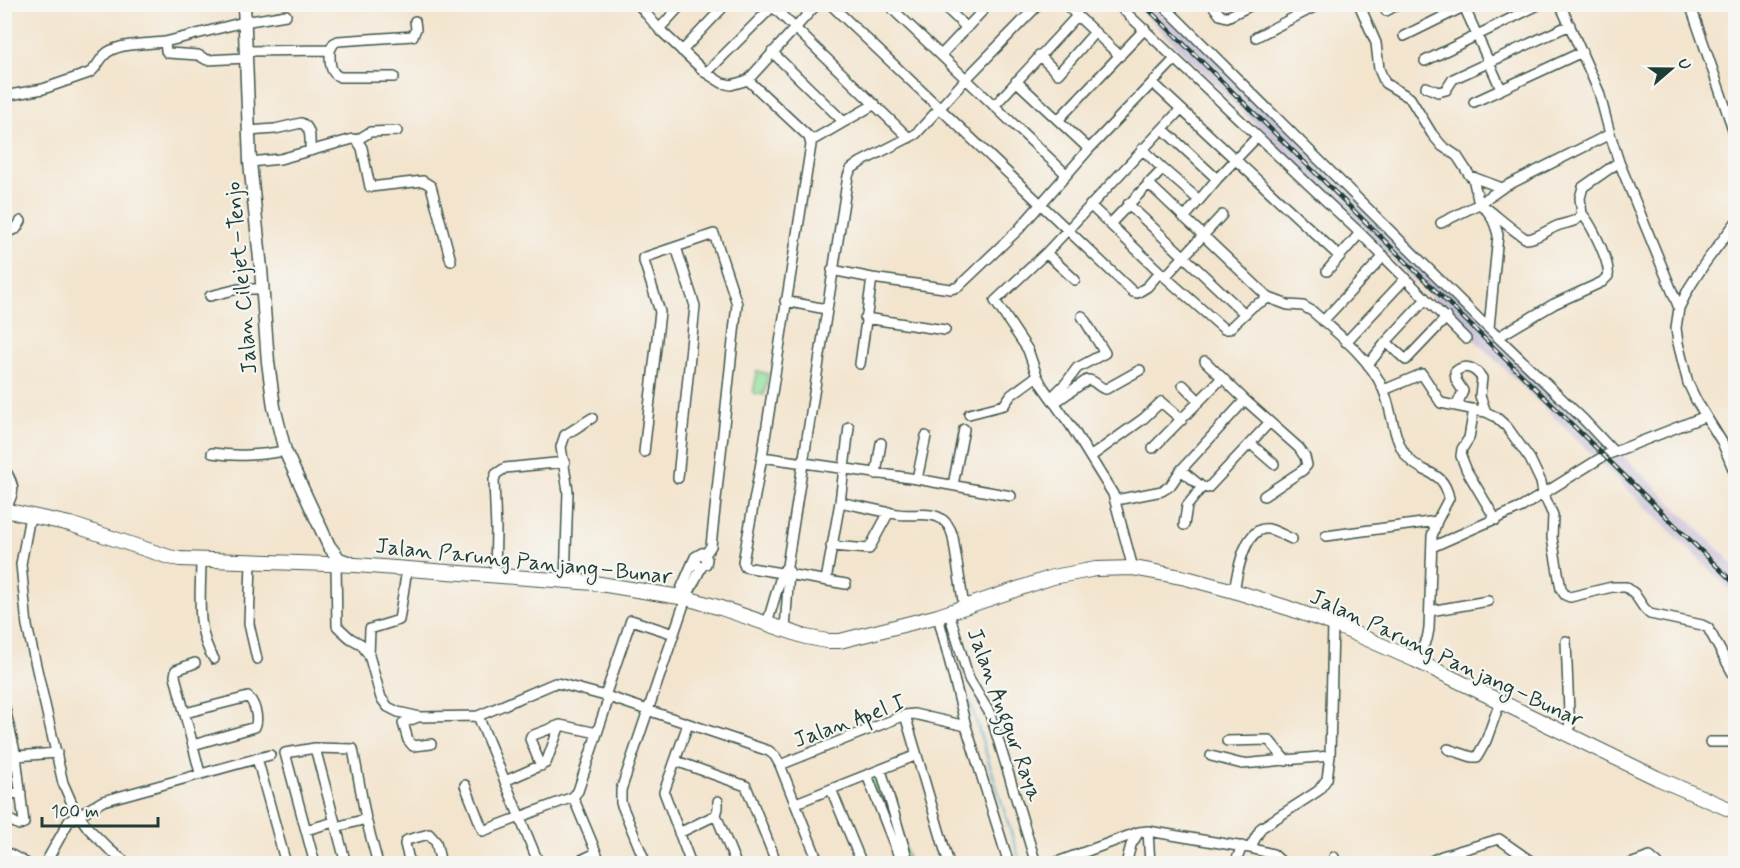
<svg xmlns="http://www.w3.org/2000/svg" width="1740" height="868" font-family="Mynerve,sans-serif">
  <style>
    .industrial { fill: #c9bfd7 }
    .green { fill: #92df9c; stroke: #588e68; stroke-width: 1.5 }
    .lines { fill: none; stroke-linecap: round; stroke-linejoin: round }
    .stream { stroke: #48aac8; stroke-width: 2 }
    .street-casing { stroke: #3f564b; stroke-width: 12 }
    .secondary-casing { stroke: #3f564b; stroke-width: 15 }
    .primary-casing { stroke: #3f564b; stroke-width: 16 }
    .street { stroke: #fff; stroke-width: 9 }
    .secondary { stroke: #fff; stroke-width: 12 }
    .primary { stroke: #fff; stroke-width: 14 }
    .rail-casing { stroke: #1f3d34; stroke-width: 4.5 }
    .rail { stroke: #f6f6f2; stroke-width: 2; stroke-dasharray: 7; stroke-linecap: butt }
    .labels { text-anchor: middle; stroke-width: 4.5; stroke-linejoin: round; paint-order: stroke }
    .street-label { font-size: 22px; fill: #1f3d34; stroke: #f6f6f2 }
  </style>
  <rect width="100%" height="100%" fill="#f6f6f2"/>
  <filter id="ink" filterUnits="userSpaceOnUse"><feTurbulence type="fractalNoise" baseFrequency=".0167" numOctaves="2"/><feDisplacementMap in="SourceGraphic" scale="12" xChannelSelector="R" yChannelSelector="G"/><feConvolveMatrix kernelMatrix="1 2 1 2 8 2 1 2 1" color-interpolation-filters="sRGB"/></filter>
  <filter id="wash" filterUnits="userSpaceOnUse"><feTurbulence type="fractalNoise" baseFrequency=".008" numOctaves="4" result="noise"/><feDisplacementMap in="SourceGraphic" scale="24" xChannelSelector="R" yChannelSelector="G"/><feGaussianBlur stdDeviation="1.35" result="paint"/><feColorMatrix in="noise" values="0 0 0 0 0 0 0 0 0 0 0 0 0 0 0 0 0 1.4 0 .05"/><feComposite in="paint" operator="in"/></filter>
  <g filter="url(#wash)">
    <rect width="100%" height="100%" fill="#f3e4cd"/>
    <!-- industrial -->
    <path class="industrial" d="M1135,5H1167L1735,566V594L1351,219Z"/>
    <!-- green -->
    <path class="green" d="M757,371L768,374L764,395L753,393Z
      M881,770L909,862L902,863L867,775Z"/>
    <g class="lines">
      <!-- stream -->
      <path class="stream" d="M970,702L1021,864"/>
    </g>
  </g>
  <g filter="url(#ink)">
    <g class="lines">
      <!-- street casing -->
      <g class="street-casing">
        <path id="street" d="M638,4L659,29L706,73L722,83L731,85L748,80L817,4
          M770,4L909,138
          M830,4L1133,292L1137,293L1147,287L1160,272
          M887,4L1066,174
          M942,4L967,28
          M1065,4L1120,56
          M1117,4L1360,233L1466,339
          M1167,4L1165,7L1479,319L1584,420L1614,452
          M1212,4L1220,15L1227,17L1254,4
          M1359,4L1376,43L1379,69L1385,83L1410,98L1432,134L1442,146L1457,156L1470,176L1502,188
          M1463,4L1501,89
          M1560,4L1599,92L1610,134L1619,162L1679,308
          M1690,4L1736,138
          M1386,11L1399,4
          M659,29L682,4
          M1404,36L1469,4
          M1256,37L1320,4
          M165,42L244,22L286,15
          M330,50L334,43L338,41L413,36L416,29L415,21
          M245,51L330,50C330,61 329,73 340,77H394
          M682,51L726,4
          M772,52L844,122
          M941,55L989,4
          M1039,55L1058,74L1095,32
          M1425,61L1540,4
          M706,73L772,7
          M748,80L809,137L811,145L762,457L743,562L745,567L846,584
          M1016,81L1089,149
          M1153,83L1339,256
          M1426,87L1438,92L1446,90L1453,79L1570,25
          M4,96L43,89L89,73C98,68 99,58 108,52C122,43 148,44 165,42L166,51L168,53L198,55L207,60L246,58
          M1474,102L1582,52
          M994,106L1077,16
          M1058,120L1145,29
          M1163,129L1217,179
          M248,131L275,129L301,123C312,127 310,140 310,151
          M357,140L370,132L397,131
          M811,141L875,104
          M1142,149L1163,169L1199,200
          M250,162L280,159L353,139L357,140L362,148L370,187L423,181L431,186L451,261
          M1473,178L1479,204C1490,210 1495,223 1498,235L1489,328
          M1148,183L1269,298
          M1128,204L1245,314
          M1090,205L1165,277L1224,329H1229L1253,306L1269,298L1288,305L1303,306L1312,311C1336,332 1371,359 1383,389C1393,411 1392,439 1408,458C1423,476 1443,468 1449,498L1437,521L1432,536L1429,629L1427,639L1415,660
          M1486,208C1493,213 1522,238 1527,239C1536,239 1549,229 1557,226C1567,222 1576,223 1582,214L1580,198L1583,187L1619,162
          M1184,218L1217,179L1257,137
          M1736,222L1705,263L1689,288L1679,308L1676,328L1678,343L1688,383L1696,400L1722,442L1736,476
          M1441,223L1479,204L1502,188L1610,134
          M1110,224L1163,169
          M4,233L16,229L21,221
          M676,247L695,306L678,478
          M1046,253L1075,280
          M832,270L872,278L951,289L958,287L1019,229L1089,149L1175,59
          M1327,271L1360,233
          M1165,277L1222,215
          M210,296L238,289H262
          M785,301L826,309
          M865,318L945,330
          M1323,321L1384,256
          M1498,337L1554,304L1602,282L1608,276C1611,264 1591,223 1582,214
          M1346,342L1406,278
          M1386,342L1406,360L1447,317
          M1205,361L1245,400L1299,448L1305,457L1307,465L1303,470L1264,496
          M860,364L872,278
          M1368,365L1386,342L1426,299
          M1183,385L1199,401
          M1384,390L1422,374L1441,403L1486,412L1496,417L1507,427L1530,459L1541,482L1543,493L1553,515L1552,538L1561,589L1565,595L1570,597L1612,587H1626L1634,593L1644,608L1650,614L1702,625L1708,628L1736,679
          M1051,398L1066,383L1077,368L1105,353L1082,316
          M1054,403L1087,380C1095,379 1098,388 1106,389L1140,370
          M1457,405L1463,391L1456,380L1455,372C1465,363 1475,368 1482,378L1480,396L1486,412
          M1474,409L1469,438L1462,449L1461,456L1467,471L1496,520
          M969,414L1004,405L1011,395L1037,376
          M1251,444L1274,464
          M1153,448L1222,378
          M644,452L660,312L643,258L714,234L737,304L711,546L705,555
          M212,453C238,457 260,455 285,451
          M762,457L917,479L1011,496
          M1090,457L1143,419L1161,402L1182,420
          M4,468C16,488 15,490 5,510
          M1181,470L1202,487L1208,488L1269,423
          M876,474L881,443
          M917,479L926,436
          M953,485L964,429
          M1116,500L1162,491L1170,486L1181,470L1245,400
          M840,502C859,506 878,511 897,514C911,517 928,511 940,518C948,522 951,529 953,537L964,607
          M30,516L21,564L27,626L63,783L74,808L88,828L110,850L128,864
          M1184,525L1187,506L1202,487
          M1326,536L1437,521
          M831,546L869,549L889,512
          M1432,547L1522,507L1604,456L1706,416
          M201,560C201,591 195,632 214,659
          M251,562L249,624L257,659
          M336,564L337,626L350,638L361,644L369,655L381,698L388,707L398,712L420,717L478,716L555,683L561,684L609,697L769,751L775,756L780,765L819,864
          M1133,568L1113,494L1071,426L1043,387L1037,376L1028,350L995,301L1046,253L1180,110
          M495,576L496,530L494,480L496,474L505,468L565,462
          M826,580L840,502L849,427
          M565,582L568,491L561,447L565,435L592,418
          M1234,591C1237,575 1244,525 1269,529C1277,531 1285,536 1292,539
          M678,596L695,557L702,553L707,559L706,564L702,566L697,565L695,561
          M1430,611L1488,601
          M949,613L969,679L989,712L994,726L1036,864
          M938,616L966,726L1009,864
          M767,624L782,573L787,566L848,176L851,169L861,162L916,134L966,79L1039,4
          M785,630L789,571
          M1566,641L1570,736
          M369,655L370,629L399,620L407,569
          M195,663L176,670L175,676L200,773
          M605,696L631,620L674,634
          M4,704L16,756L24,823L19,825L4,817
          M185,713L248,697C255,703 259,719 255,727L193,745
          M905,715L949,864
          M478,716L539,864
          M418,717L403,723L408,740L413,746L431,744
          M688,724L664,792L691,864
          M1227,741L1269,740L1286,761
          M1710,742H1736
          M315,748L346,864
          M1448,749L1472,757H1477L1486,741L1500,702
          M16,756L57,753
          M1211,756L1242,764L1330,756
          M257,758L286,864
          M676,761L746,786L777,864
          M4,765L17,764
          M780,765L905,715L914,714L966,726
          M541,766L530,739L531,736L560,725L597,733
          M881,770L909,864
          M867,775L902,864
          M505,781L546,763L560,725
          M465,785L483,831L573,797L578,791L609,697
          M831,789L862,864
          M4,794L21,793
          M573,797L601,864
          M796,803L917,755
          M716,815L736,864
          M336,827L366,819
          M306,830L334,822
          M1148,831L1150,864
          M679,833L716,815L718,808V801
          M1250,848L1261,828L1318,791L1327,779L1330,756L1333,624
          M4,851L28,864
          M1334,857L1337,864
          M45,864L69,821L103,801L270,755
          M315,864L285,753L315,748L353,749L366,819L378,864
          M410,864L405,844L407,840L429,834L436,842L441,864
          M573,864L596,853
          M646,864L621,803V790L686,598L702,566
          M1052,864L1139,832L1148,831L1250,848L1273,854L1284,864
          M1126,864L1131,845L1139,832
          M1235,864L1242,846
          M1425,864L1442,856L1499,839L1535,864
          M1630,864L1650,857L1658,864"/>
      </g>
      <!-- secondary casing -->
      <g class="secondary-casing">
        <path id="secondary" d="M244,4L250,162L261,269L268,362L274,407L285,451L329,546L339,559L351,563"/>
      </g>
      <!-- primary casing -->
      <g class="primary-casing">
        <path id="primary" d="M4,510L70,524L169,557L180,559L356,565L594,583L686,598L721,608L806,637L827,641H840L938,616L1053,577L1096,569L1133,568L1150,571L1186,578L1234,591L1288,608L1333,624L1415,660L1657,778L1736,812"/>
      </g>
      <!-- street -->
      <use href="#street" class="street"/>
      <!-- secondary -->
      <use href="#secondary" class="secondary"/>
      <!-- primary -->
      <use href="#primary" class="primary"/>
      <!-- rail casing -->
      <g class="rail-casing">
        <path id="rail" d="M1143,4L1736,585"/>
      </g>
      <!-- rail -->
      <use href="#rail" class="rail"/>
    </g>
  </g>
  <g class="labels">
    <!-- street labels -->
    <g class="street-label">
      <text transform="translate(240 278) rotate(-95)" y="8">Jalan Cilejet–Tenjo</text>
      <text transform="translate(524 560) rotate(6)" y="8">Jalan Parung Panjang–Bunar</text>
      <text transform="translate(1447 657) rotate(25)" y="8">Jalan Parung Panjang–Bunar</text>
      <text transform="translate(1006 714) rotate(70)" y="8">Jalan Anggur Raya</text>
      <text transform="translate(849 720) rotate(-20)" y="8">Jalan Apel I</text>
    </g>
  </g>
  <!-- margin -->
  <rect width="1740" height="868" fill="none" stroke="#f6f6f2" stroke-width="24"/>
  <!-- north arrow -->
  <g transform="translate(1671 69) rotate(70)" stroke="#f6f6f2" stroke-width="4.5" paint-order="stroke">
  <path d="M0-4.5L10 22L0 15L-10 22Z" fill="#1f3d34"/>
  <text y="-9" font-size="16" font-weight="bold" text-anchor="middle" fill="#1f3d34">U</text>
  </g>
  <!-- scale -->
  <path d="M42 817v9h116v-9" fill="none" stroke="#1f3d34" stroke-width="3"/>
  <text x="51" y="817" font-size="18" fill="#1f3d34" stroke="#f6f6f2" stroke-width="4.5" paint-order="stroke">100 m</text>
</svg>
